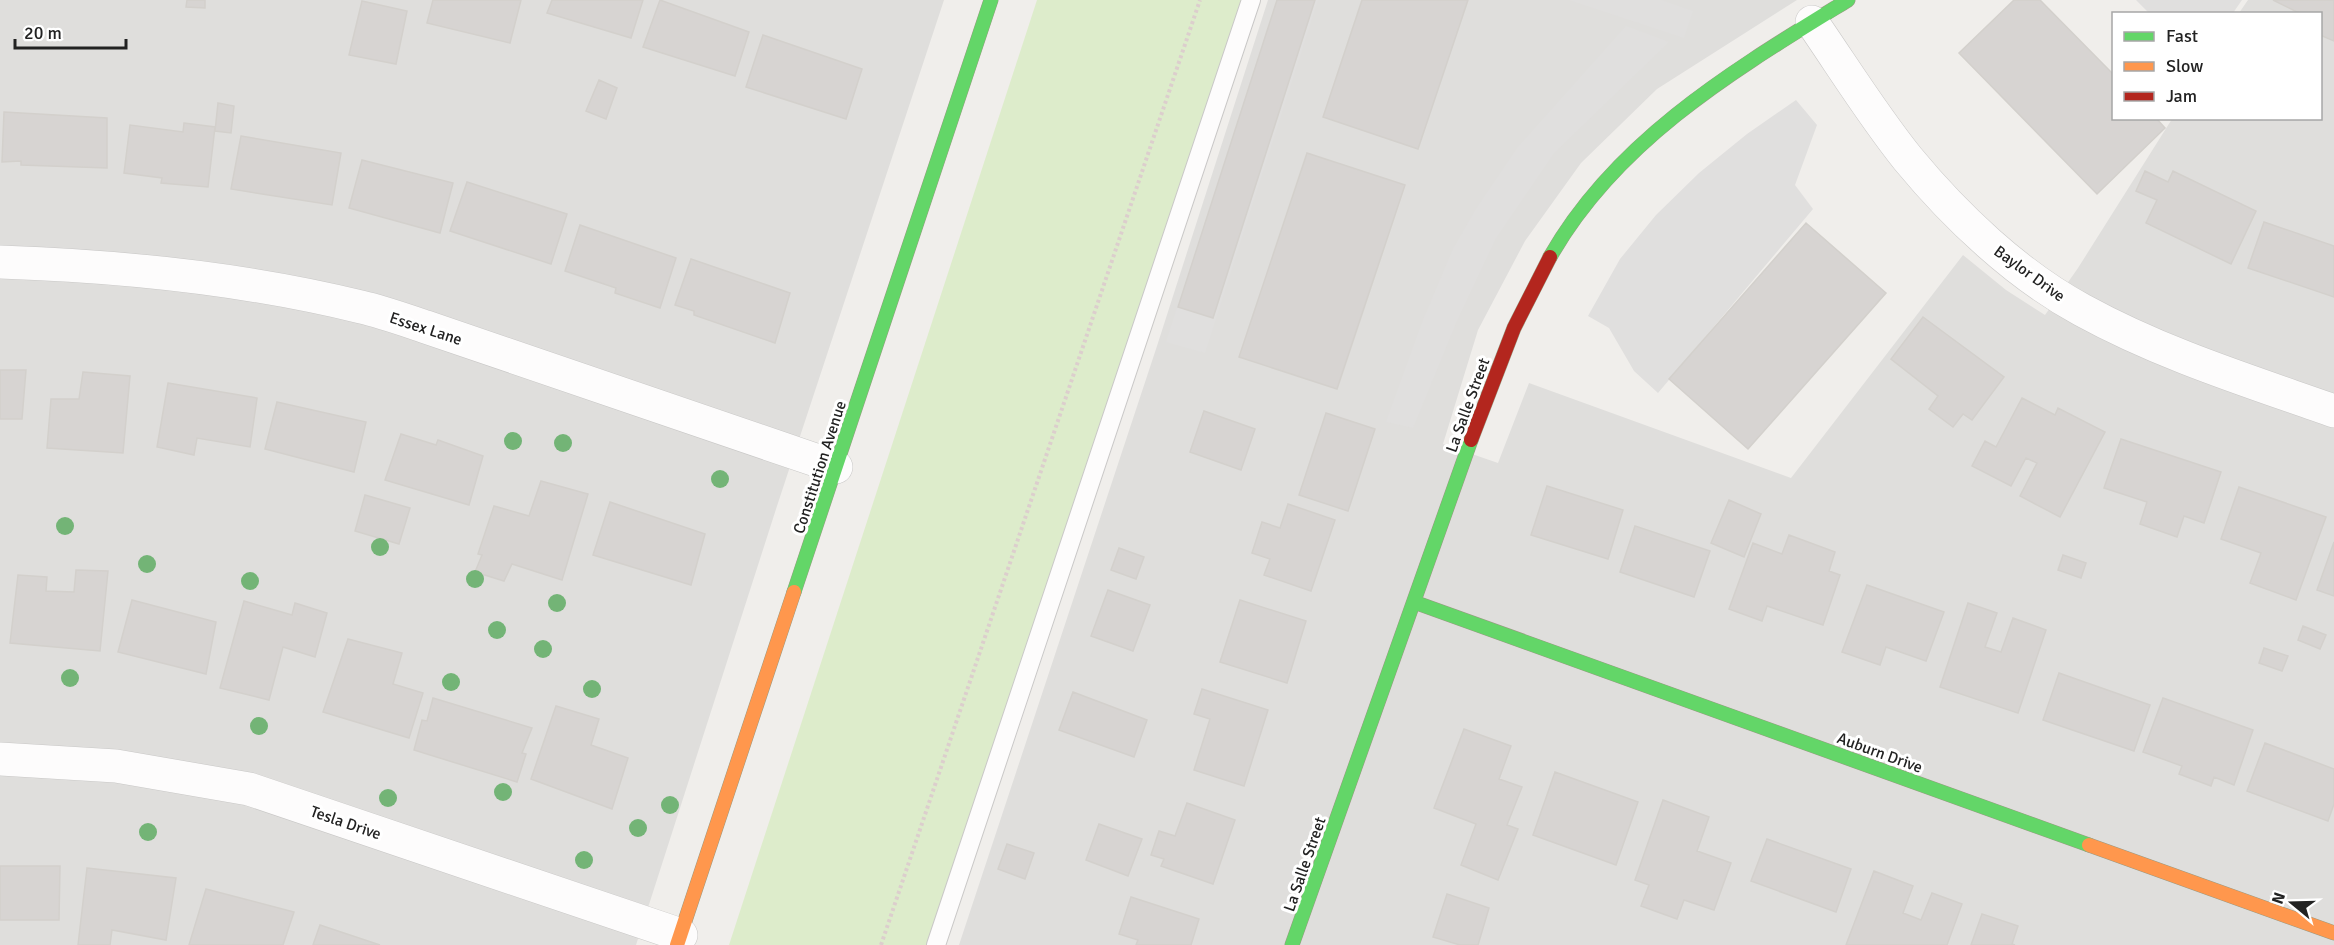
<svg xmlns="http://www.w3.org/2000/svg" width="2334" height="945" font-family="Signika,sans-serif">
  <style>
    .residential { fill: #dfdedc }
    .grass { fill: #ddeccb }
    .parking { fill: #e0dfde }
    .building { fill: #d7d4d2; stroke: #d3d0cc; stroke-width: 1.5 }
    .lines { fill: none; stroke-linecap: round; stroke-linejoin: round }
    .lane-casing { stroke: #c9c8c7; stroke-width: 20 }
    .street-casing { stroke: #c9c8c7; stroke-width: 34 }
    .fast-casing { stroke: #999a82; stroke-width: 15 }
    .slow-casing { stroke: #999a82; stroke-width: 15 }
    .jam-casing { stroke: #999a82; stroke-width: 15 }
    .path { stroke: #dccecd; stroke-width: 4; stroke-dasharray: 3 3; stroke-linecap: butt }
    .lane { stroke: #fdfcfc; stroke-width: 18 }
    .street { stroke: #fdfcfc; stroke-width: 33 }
    .fast { stroke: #63d668; stroke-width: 14 }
    .slow { stroke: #ff974d; stroke-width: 14 }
    .jam { stroke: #b3261e; stroke-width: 14 }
    .tree { fill: #73b476 }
    .labels { text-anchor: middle; stroke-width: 6; stroke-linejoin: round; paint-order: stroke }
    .street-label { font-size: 16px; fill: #222; stroke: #fff }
  </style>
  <rect width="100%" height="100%" fill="#f0eeeb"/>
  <!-- residential -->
  <path class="residential" d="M0,0H944L777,506L636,945H0Z
    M1268,0H1797L1657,89L1581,163L1525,241L1478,330L1443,444L1498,463L1529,383L1791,478L1963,255L2006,290L2045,315L2078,268L2172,119L2320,118V14L2239,13L2248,0H2334V945H959L1157,346Z"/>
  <!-- grass -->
  <path class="grass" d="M1037,0H1247L928,945H729Z"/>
  <!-- parking -->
  <path class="parking" d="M1276,0H1318L1205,353L1166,342Z
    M1569,0H1661L1693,11L1684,38Z
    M2136,0H2242L2233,13L2150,14Z
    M1626,26L1669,42L1554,153L1496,238L1456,323L1413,428L1386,422L1423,320L1453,249L1476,209L1518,147Z
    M1796,100L1817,125L1795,185L1813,209L1658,393L1634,371L1609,328L1588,316L1620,259L1656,215L1699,173L1747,134Z"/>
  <!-- building -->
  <path class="building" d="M187,0H205V8L186,7Z
    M433,0H521L510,43L427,23Z
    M552,0H643L631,38L547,13Z
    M660,0L749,32L735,76L643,47Z
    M1277,0H1315L1213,318L1178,307Z
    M1362,0H1468L1418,149L1323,117Z
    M2014,0H2040L2114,75V118H2156L2165,128L2097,194L1959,53Z
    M2273,0H2334V41L2320,35V14H2301Z
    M362,1L407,11L396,64L349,55Z
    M763,35L862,69L846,119L746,87Z
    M599,80L617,88L606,119L586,111Z
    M218,103L234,106L231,133L215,131Z
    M4,112L107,118V168L21,165V161L2,162Z
    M184,123L215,127L208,187L161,183L162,178L124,173L130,125L183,132Z
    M241,136L341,153L332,205L231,189Z
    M1307,153L1405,185L1337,389L1239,357Z
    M362,160L453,183L440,233L349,208Z
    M2145,171L2168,182L2173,171L2256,211L2231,264L2146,223L2157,200L2136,191Z
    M467,182L567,214L551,264L450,231Z
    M2264,222L2334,246V297L2248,268Z
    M1806,223L1886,293L1748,449L1669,379Z
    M580,225L676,258L660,308L615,293L616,288L565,271Z
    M691,259L790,293L775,343L694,315V311L675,305Z
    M1923,317L2004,377L1972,420L1963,414L1953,427L1929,409L1938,396L1891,359Z
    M0,370H26L22,419H0Z
    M83,372L130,376L123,453L47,448L51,399H79Z
    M168,383L257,398L250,447L197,438L194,455L157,447Z
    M2022,398L2055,415L2058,408L2105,432L2060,517L2020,496L2037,463L2026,458L2011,486L1972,466L1985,441L1996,447Z
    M277,402L366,422L354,472L265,449Z
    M1204,411L1255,429L1241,470L1190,452Z
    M1326,413L1375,429L1348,511L1299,495Z
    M401,434L436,445L438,440L483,456L469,505L385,480Z
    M2121,439L2221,472L2204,523L2184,516L2177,537L2140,524L2147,502L2104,488Z
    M541,481L588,494L562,580L512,564L504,581L475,572L482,555L478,554L494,506L529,516Z
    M1547,486L1623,510L1608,559L1531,535Z
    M2239,487L2326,517L2296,600L2250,583L2261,553L2221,539Z
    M365,495L410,508L399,544L355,531Z
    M1729,500L1761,514L1744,557L1711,543Z
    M610,502L705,534L691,585L593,555Z
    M1288,504L1335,520L1311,591L1264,575L1270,559L1252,553L1262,522L1280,528Z
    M1635,526L1710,551L1694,597L1620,572Z
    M1789,535L1835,552L1829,571L1840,575L1823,625L1767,606L1762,621L1729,609L1753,543L1782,554Z
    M2334,542V596L2317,590Z
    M1119,548L1144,557L1136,579L1111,570Z
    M2063,555L2086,563L2081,578L2058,570Z
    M76,570L108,571L100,651L10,643L18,575L47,577L46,591L74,592Z
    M1867,585L1944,612L1926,661L1886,647L1880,665L1842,652Z
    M1108,590L1150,605L1133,651L1091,636Z
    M132,600L216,622L206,674L118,652Z
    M1240,600L1306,621L1287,683L1220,662Z
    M244,601L292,615L295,603L327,613L315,657L283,647L269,700L220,688Z
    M1968,603L1997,613L1985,647L2001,652L2013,618L2046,630L2018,713L1940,687Z
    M2303,626L2326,635L2320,649L2298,640Z
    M348,639L402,653L393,684L423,693L409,738L323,712Z
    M2264,648L2288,656L2282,671L2259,663Z
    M2059,673L2150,705L2134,751L2043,720Z
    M1202,689L1268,710L1244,786L1194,770L1210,719L1194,714Z
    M1073,692L1147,720L1134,757L1059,730Z
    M433,698L532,728L522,753L526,754L517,782L414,750L422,720L427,721Z
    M2163,698L2253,730L2234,785L2214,777L2211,786L2179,774L2182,766L2143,752Z
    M556,706L599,719L591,745L628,758L612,809L531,779Z
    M1464,729L1511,746L1499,779L1522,787L1507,825L1518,829L1498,880L1461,865L1476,824L1434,808Z
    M2265,743L2334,769V804L2328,821L2247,791Z
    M1555,772L1638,802L1616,865L1533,835Z
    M1663,800L1709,817L1697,851L1731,863L1714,910L1684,900L1677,919L1641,906L1649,885L1635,880Z
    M1187,803L1235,820L1213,884L1161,866L1164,859L1151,855L1159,831L1175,836Z
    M1099,824L1142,839L1128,876L1086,860Z
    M1767,839L1851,869L1836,912L1751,881Z
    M1007,844L1034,853L1025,879L998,869Z
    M0,866H60L59,920H0Z
    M87,868L176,878L166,940L112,930L110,945H78Z
    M1874,871L1913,886L1903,913L1921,920L1932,893L1962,904L1947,945H1846Z
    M206,889L294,912L283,945H189Z
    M1447,894L1489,908L1478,945H1460L1433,937Z
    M1131,897L1199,919L1191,945H1136L1138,940L1119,934Z
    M1982,914L2018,926L2012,944L2015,945H1971Z
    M320,925L380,945H313Z"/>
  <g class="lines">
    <!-- lane casing -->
    <g class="lane-casing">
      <path id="lane" d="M936,945L1251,0"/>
    </g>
    <!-- street casing -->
    <g class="street-casing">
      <path id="street" d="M1812,22C1843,67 1874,117 1908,159C1955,216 2017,275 2082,310C2162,354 2249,381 2334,411
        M0,262C121,266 243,278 361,307C383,312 405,320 426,327L836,467
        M0,759L116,766L249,789L681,935"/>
    </g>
    <!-- fast casing -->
    <g class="fast-casing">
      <path id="fast" d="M1550,257C1617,139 1736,69 1848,0
        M794,592L991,0
        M1414,602L2089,845
        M1292,945L1471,440"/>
    </g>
    <!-- slow casing -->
    <g class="slow-casing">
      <path id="slow" d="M2089,845L2334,933
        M677,945L794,592"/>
    </g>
    <!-- jam casing -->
    <g class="jam-casing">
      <path id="jam" d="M1471,440L1514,328L1550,257"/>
    </g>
    <!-- path -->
    <path class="path" d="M881,945L1200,0"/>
    <!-- lane -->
    <use href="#lane" class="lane"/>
    <!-- street -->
    <use href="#street" class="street"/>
    <!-- fast -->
    <use href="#fast" class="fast"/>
    <!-- slow -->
    <use href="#slow" class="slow"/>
    <!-- jam -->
    <use href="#jam" class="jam"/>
  </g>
  <!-- trees -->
  <g class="tree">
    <circle cx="513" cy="441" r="9"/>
    <circle cx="563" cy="443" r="9"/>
    <circle cx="720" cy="479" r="9"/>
    <circle cx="65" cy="526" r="9"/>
    <circle cx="380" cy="547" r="9"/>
    <circle cx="147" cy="564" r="9"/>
    <circle cx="475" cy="579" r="9"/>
    <circle cx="250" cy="581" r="9"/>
    <circle cx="557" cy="603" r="9"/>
    <circle cx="497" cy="630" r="9"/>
    <circle cx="543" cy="649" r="9"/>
    <circle cx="70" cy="678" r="9"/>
    <circle cx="451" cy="682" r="9"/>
    <circle cx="592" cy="689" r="9"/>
    <circle cx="259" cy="726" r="9"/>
    <circle cx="503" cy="792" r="9"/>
    <circle cx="388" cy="798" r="9"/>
    <circle cx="670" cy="805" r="9"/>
    <circle cx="638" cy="828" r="9"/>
    <circle cx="148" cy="832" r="9"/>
    <circle cx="584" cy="860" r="9"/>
  </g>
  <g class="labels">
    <!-- street labels -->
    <g class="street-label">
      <text transform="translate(2030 273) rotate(36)" y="6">Baylor Drive</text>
      <text transform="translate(426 328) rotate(18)" y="6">Essex Lane</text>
      <text transform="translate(1467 405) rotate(-70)" y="6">La Salle Street</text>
      <text transform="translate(819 467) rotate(-72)" y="6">Constitution Avenue</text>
      <text transform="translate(1880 752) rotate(20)" y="6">Auburn Drive</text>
      <text transform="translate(346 822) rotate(19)" y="6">Tesla Drive</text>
      <text transform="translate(1304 864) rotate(-71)" y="6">La Salle Street</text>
    </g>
  </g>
  <!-- legend -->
  <rect x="2112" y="12" width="210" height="108" fill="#ffffff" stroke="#a7a7a7" stroke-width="1.5"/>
  <rect x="2124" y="32" width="30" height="9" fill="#63d668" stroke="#a7a7a7" stroke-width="1.5"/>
  <text x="2166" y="42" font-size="18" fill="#222222">Fast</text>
  <rect x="2124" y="62" width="30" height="9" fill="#ff974d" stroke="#a7a7a7" stroke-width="1.5"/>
  <text x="2166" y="72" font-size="18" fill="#222222">Slow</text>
  <rect x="2124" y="92" width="30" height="9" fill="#b3261e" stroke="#a7a7a7" stroke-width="1.5"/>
  <text x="2166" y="102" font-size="18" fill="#222222">Jam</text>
  <!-- north arrow -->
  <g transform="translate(2292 903) rotate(289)" stroke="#ffffff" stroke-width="4.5" paint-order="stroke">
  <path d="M0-4.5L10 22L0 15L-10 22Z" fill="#222222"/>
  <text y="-9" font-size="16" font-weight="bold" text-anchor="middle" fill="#222222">N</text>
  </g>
  <!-- scale -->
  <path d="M15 39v9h111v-9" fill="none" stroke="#222222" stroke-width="3"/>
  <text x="24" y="39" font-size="18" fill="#222222" stroke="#ffffff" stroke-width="4.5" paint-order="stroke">20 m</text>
</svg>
